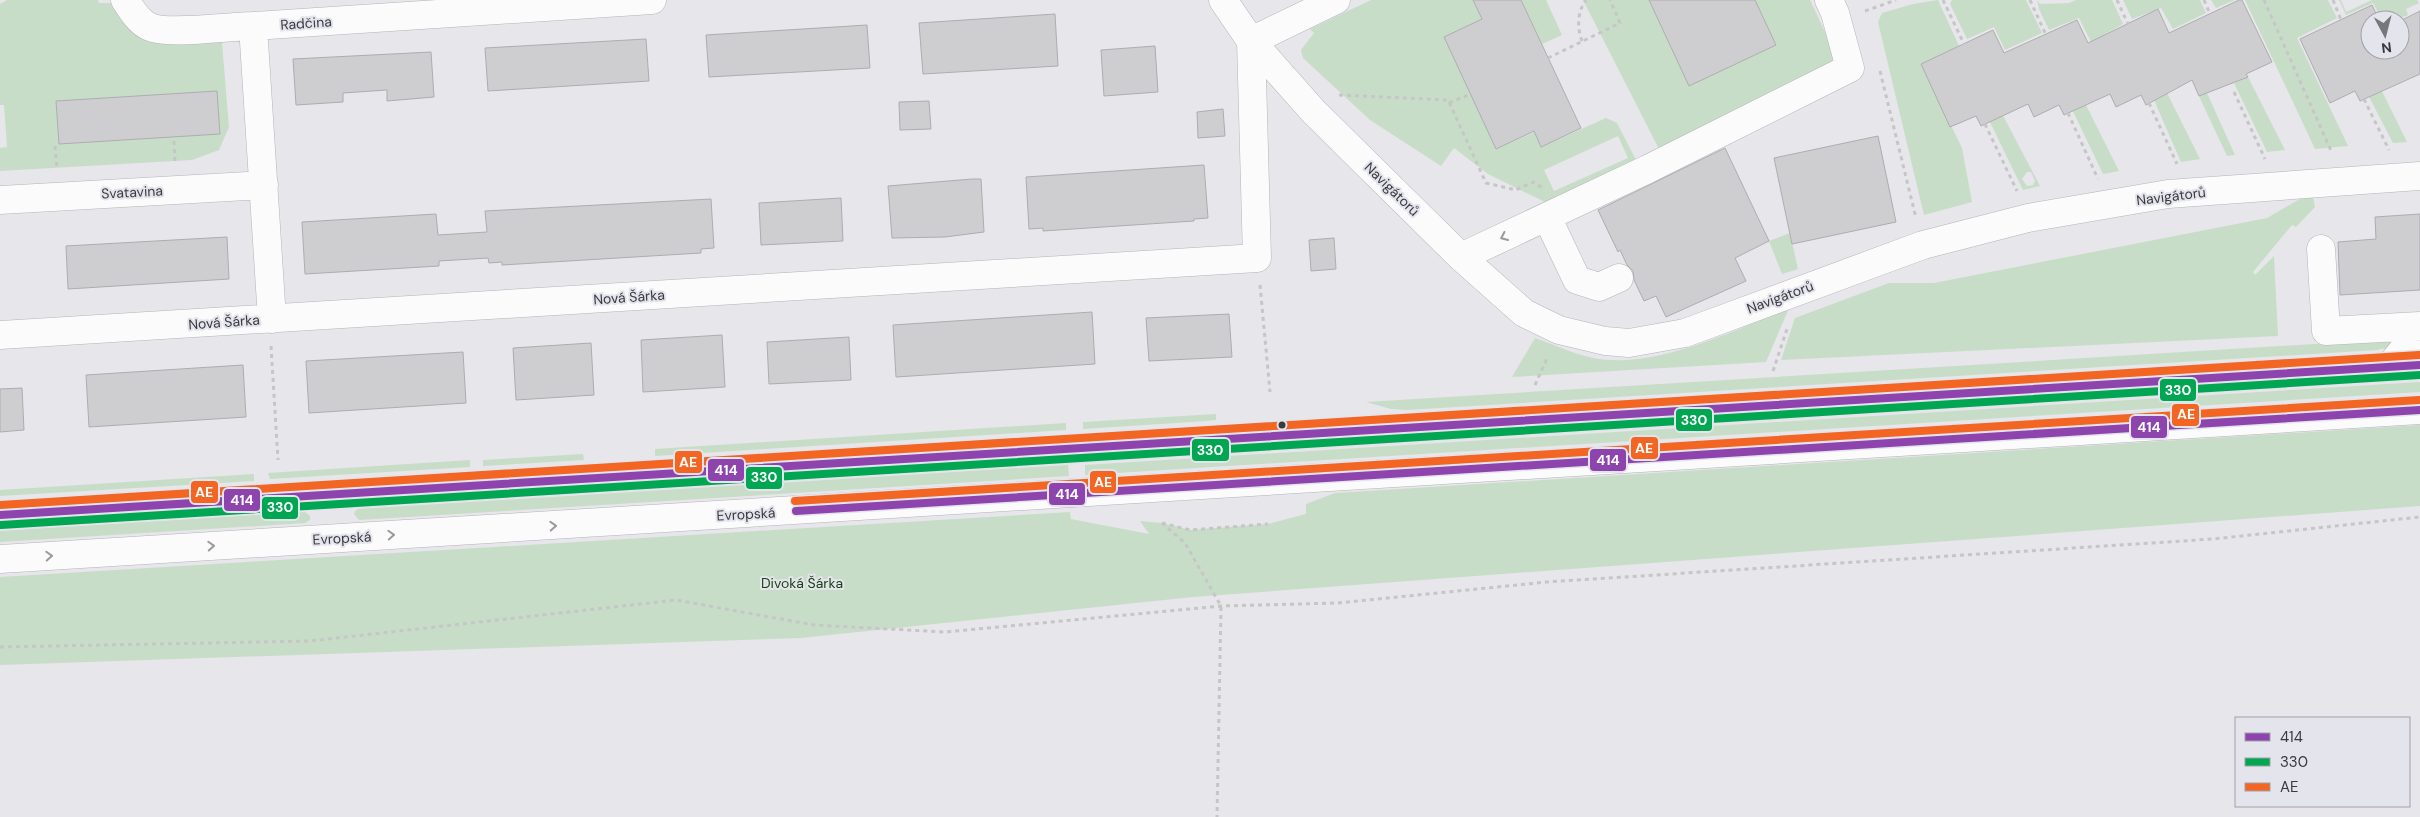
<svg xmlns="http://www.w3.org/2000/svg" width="2420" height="817" font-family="'DM Sans',sans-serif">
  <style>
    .green { fill: #c8ddc7; fill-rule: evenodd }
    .building { fill: #ceced1; stroke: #adadb1 }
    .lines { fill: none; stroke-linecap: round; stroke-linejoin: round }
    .minor-casing { stroke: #b4b4b8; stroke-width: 29 }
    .major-casing { stroke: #b4b4b8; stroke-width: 29 }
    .path { stroke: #c6c6c7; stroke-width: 3; stroke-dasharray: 4 4; stroke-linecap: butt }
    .minor { stroke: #fbfbfc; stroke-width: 28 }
    .major { stroke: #fbfbfc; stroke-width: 28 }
    .bus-1-casing { stroke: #e4e4ed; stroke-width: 11 }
    .bus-2-casing { stroke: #e4e4ed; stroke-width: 11 }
    .bus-3-casing { stroke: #e4e4ed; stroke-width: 11 }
    .bus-1 { stroke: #8e44ad; stroke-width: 8 }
    .bus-2 { stroke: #00a651; stroke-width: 8 }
    .bus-3 { stroke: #f26522; stroke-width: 8 }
    .oneway { stroke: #9a9a9d }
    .bus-dot { fill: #3a3a3e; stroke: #e4e4ed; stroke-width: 2 }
    .labels { text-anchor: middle; stroke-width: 4; stroke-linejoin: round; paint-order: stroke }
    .street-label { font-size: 14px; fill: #3a3a3e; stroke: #e4e4ed }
    .park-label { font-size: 14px; fill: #184411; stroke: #e4e4ed }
    .line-badge { stroke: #e4e4ed; stroke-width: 2 }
    .badge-label { font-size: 14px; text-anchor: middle; font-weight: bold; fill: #fff }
  </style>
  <rect width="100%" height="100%" fill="#e6e6eb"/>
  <!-- green -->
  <path class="green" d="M7,0H98L99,3H117L141,31H221L229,127L219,150L192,160L0,171V148L7,147L4,105H0V4ZM217,91L220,133L59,143L56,101Z
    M1371,0H1483L1475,4L1482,19L1444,37L1496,149L1534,132L1541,147L1606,118L1617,123L1636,160L1547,203L1488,174L1454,148L1441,166L1370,120L1303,58L1301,50L1314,33L1310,29ZM1618,136L1628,158L1554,191L1544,170Z
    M1521,0H1546L1562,35L1542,44Z
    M1583,0H1649L1731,66L1776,45L1755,0H1810L1833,49L1834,57L1826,71L1659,149Z
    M1938,0L1959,46L1921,64L1962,148L1972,202L1924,215L1878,22L1882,13L1913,4Z
    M1952,0H2026L2042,33L2005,50L1994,27L1967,39L1950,4Z
    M2037,0L2040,4L2069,3L2076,0H2112L2123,24L2091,42L2079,18L2049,30L2039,9Z
    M2123,0H2200L2206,13L2173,29L2161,8L2132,19Z
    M2211,0H2235L2216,8Z
    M2245,0H2328L2337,18L2297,38L2348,146L2315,149Z
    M2339,0H2341L2346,12L2372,0H2417L2419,3L2406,9L2408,15L2396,20H2382L2373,3L2346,15Z
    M2248,77L2285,150L2267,152L2234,83Z
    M2378,83L2407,142L2393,143L2365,89Z
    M2164,87L2200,159L2181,162L2151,93Z
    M2207,93L2235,155L2227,156L2199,96Z
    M2082,97L2119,171L2103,174L2069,103Z
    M1999,108L2040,186L2023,190L1986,114ZM2027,172H2031L2035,181L2033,185L2027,186L2022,179Z
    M2312,192L2315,207L2296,227L2292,225L2253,272L2255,275L2274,256L2278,336L1781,360L1795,318L1889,283H1934L2267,218Z
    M1790,233L1798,269L1782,274L1769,241Z
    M1789,308L1766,362L1512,377L1535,338C1553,344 1571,353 1589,357C1650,372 1733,331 1789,308Z
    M2396,339L2386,348L2377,350L1407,410L1391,409L1366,402Z
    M2420,382V392L1085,475V465Z
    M1216,414V420L1207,421L1083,429V422Z
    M1066,423V430L655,456V449Z
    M2420,425V506L1193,597L801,638L0,665V577L1070,512L1071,519L1149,534L1140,521L1162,523L1190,530L1268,524L1306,514V504L1335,493Z
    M583,454L584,460L483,466V460Z
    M470,460V467L270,479L268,473Z
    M1068,465L1069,476L359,520L354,514L355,511L358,509Z
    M254,474V481L0,496V490Z
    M305,512L310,516V520L305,523L0,542V531Z"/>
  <!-- building -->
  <path class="building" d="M1473,0H1521L1581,128L1541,147L1534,131L1496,149L1444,37L1482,19Z
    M1649,0H1755L1776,45L1689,86Z
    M2239,0H2242L2272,62L2246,74L2248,77L2199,96L2192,80L2146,105L2141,95L2116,107L2110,94L2064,115L2059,105L2034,117L2028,104L1981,126L1976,116L1950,127L1921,64L1993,30L2004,53L2077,20L2088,43L2158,9L2169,33Z
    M2372,5L2379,20H2370V50H2400V21L2420,11V74L2360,101L2355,91L2330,103L2300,39Z
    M1055,14L1058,66L923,74L919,23Z
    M867,25L870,68L709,77L706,35Z
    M646,39L649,81L488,91L485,48Z
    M1155,46L1158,92L1104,96L1101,50Z
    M431,52L434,97L387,101V90L343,93V102L296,105L293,59Z
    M217,91L220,134L59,144L56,101Z
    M929,101L931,129L900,130L899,102Z
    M1223,109L1225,136L1198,138L1197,112Z
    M1878,136L1896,222L1792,244L1774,158Z
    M1725,148L1769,241L1735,258L1746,281L1666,317L1656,296L1644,301L1634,280L1633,271L1627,265L1620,250L1618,252L1598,210Z
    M1204,165L1208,218L1194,219V221L1088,228L1043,231V228L1029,229L1026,177Z
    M972,179H981L984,232L945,237L892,238L888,186Z
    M841,198L843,241L761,245L759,203Z
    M711,199L714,248L701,249V253L502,265V262L489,263L488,258L439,261V266L305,274L302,222L436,214L438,235L487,232L485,211Z
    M2420,214V290L2340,295L2338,242L2376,239L2375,217Z
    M227,237L229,279L68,289L66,246Z
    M1334,238L1336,269L1311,271L1309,240Z
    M1092,312L1095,364L896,377L893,325Z
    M1229,314L1232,357L1149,361L1146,318Z
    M722,335L725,387L643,392L641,340Z
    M849,337L851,380L769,384L767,342Z
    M591,343L594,395L516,400L513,348Z
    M463,352L466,403L309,413L306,361Z
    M243,365L246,417L89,427L86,375Z
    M22,388L24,430L0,432V389Z"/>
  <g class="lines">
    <!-- minor casing -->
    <g class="minor-casing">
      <path id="minor" d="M125,0C131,9 138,21 148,26C165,36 230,26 253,26
        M1223,0L1251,41L1314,112L1461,257L1524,313L1559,330L1605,341L1629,343L1685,333L1923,245L2028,218L2168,194L2420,176
        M1251,41L1336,0
        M0,200L264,185
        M1547,217L1577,280L1599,287L1619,278
        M2321,249L2326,331L2420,326
        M1461,257L1648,169L1850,68L1835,13L1829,0
        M272,319L253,26L652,0
        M0,335L1257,258L1251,41
        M2389,367L2420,329"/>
    </g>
    <!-- major casing -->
    <g class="major-casing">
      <path id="major" d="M0,515L2420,365
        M0,559L2420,410"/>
    </g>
    <!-- path -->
    <path class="path" d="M1943,0L1964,44
      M2030,0L2046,35
      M2117,0L2128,24
      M2204,0L2210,14
      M2264,0L2332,153
      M2333,0L2341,20
      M1865,11L1896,0
      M1582,41C1577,28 1577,12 1586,0
      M1548,58L1620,23L1610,0
      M1880,71L1916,218
      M2234,92L2265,159
      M1339,95L1448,100L1486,183L1516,190L1533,182L1543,188
      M2364,99L2389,150
      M1449,103L1471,94
      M2149,103L2177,164
      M2068,113L2098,179
      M1985,124L2017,191
      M174,141L175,162
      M55,146L57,169
      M1260,285L1270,392
      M271,346L278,460
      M1773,371L1788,326
      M1535,385L1548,356
      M1162,523L1185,543L1221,606L1217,817
      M1162,523L1190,530L1268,524
      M0,647L310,641L676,600L814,625L945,632L1221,606L1338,603L1547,582L2213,539L2420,517"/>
    <!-- minor -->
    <use href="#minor" class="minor"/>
    <!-- major -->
    <use href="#major" class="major"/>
    <!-- bus-1 casing -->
    <g class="bus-1-casing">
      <path id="bus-1" d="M796,511L2420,410
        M0,515L2420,365"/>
    </g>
    <!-- bus-2 casing -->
    <g class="bus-2-casing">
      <path id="bus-2" d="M1,525L2420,375"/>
    </g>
    <!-- bus-3 casing -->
    <g class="bus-3-casing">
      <path id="bus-3" d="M795,501L2419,400
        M0,505L2419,355"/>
    </g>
    <!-- bus-1 -->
    <use href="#bus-1" class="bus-1"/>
    <!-- bus-2 -->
    <use href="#bus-2" class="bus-2"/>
    <!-- bus-3 -->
    <use href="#bus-3" class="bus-3"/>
  </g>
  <!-- one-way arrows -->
  <defs><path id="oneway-chevron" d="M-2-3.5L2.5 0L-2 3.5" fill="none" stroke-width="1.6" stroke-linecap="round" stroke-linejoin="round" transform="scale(1.25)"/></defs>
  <g class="oneway">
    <use href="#oneway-chevron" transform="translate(1504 237) rotate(155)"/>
    <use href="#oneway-chevron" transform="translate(553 526) rotate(-3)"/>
    <use href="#oneway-chevron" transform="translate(391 535) rotate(-3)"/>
    <use href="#oneway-chevron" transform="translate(211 546) rotate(-3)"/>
    <use href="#oneway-chevron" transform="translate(49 556) rotate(-3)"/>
  </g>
  <!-- markers -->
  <circle class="bus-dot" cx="1282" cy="425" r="4.5"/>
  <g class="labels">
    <!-- street labels -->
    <g class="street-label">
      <text transform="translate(306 23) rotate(-4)" y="5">Radčina</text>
      <text transform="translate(1392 189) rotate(44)" y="5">Navigátorů</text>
      <text transform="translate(132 192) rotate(-3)" y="5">Svatavina</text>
      <text transform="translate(2171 196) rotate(-7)" y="5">Navigátorů</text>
      <text transform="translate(629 297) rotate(-4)" y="5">Nová Šárka</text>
      <text transform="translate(1780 297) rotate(-20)" y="5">Navigátorů</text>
      <text transform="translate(224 322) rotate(-4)" y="5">Nová Šárka</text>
      <text transform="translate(746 514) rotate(-3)" y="5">Evropská</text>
      <text transform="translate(342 538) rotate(-3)" y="5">Evropská</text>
    </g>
    <!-- park labels -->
    <g class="park-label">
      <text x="802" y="588">Divoká Šárka</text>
    </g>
  </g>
  <g class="line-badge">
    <rect x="2159" y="378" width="38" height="24" rx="5" fill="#00a651"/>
    <rect x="2171" y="403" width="29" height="24" rx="5" fill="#f26522"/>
    <rect x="1675" y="408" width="38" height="24" rx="5" fill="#00a651"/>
    <rect x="2130" y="415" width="38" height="24" rx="5" fill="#8e44ad"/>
    <rect x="1630" y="436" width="29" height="24" rx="5" fill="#f26522"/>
    <rect x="1191" y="438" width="39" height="24" rx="5" fill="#00a651"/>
    <rect x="1589" y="448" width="38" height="24" rx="5" fill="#8e44ad"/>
    <rect x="674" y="450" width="29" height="24" rx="5" fill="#f26522"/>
    <rect x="707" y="458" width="38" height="24" rx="5" fill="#8e44ad"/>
    <rect x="745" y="466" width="38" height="24" rx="5" fill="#00a651"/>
    <rect x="1089" y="470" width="28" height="24" rx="5" fill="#f26522"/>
    <rect x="190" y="480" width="29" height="24" rx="5" fill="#f26522"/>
    <rect x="1048" y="482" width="38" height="24" rx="5" fill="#8e44ad"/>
    <rect x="223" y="488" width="38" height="24" rx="5" fill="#8e44ad"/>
    <rect x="261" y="496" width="38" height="24" rx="5" fill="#00a651"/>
  </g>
  <g class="badge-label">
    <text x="2178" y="395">330</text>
    <text x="2186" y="419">AE</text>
    <text x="1694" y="425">330</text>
    <text x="2149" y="432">414</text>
    <text x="1644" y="453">AE</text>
    <text x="1210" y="455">330</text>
    <text x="1608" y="465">414</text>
    <text x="688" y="467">AE</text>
    <text x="726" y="475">414</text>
    <text x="764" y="482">330</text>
    <text x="1103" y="487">AE</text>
    <text x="204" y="497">AE</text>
    <text x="1067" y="499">414</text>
    <text x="242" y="505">414</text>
    <text x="280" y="512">330</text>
  </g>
  <!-- legend -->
  <rect x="2235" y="717" width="175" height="90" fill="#e4e4ed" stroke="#a0a0a7"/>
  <rect x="2245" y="733" width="25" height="8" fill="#8e44ad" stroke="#a0a0a7"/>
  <text x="2280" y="742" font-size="15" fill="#3a3a3e">414</text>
  <rect x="2245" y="758" width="25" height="8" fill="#00a651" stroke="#a0a0a7"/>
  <text x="2280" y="767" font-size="15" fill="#3a3a3e">330</text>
  <rect x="2245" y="783" width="25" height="8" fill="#f26522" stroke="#a0a0a7"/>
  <text x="2280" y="792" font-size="15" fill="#3a3a3e">AE</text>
  <!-- north arrow -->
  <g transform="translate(2385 35) rotate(173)"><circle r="24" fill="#e4e4ed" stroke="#a0a0a7"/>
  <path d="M0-4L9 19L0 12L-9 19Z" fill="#76767b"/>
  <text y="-8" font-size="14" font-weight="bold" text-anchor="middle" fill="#3a3a3e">N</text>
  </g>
</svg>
